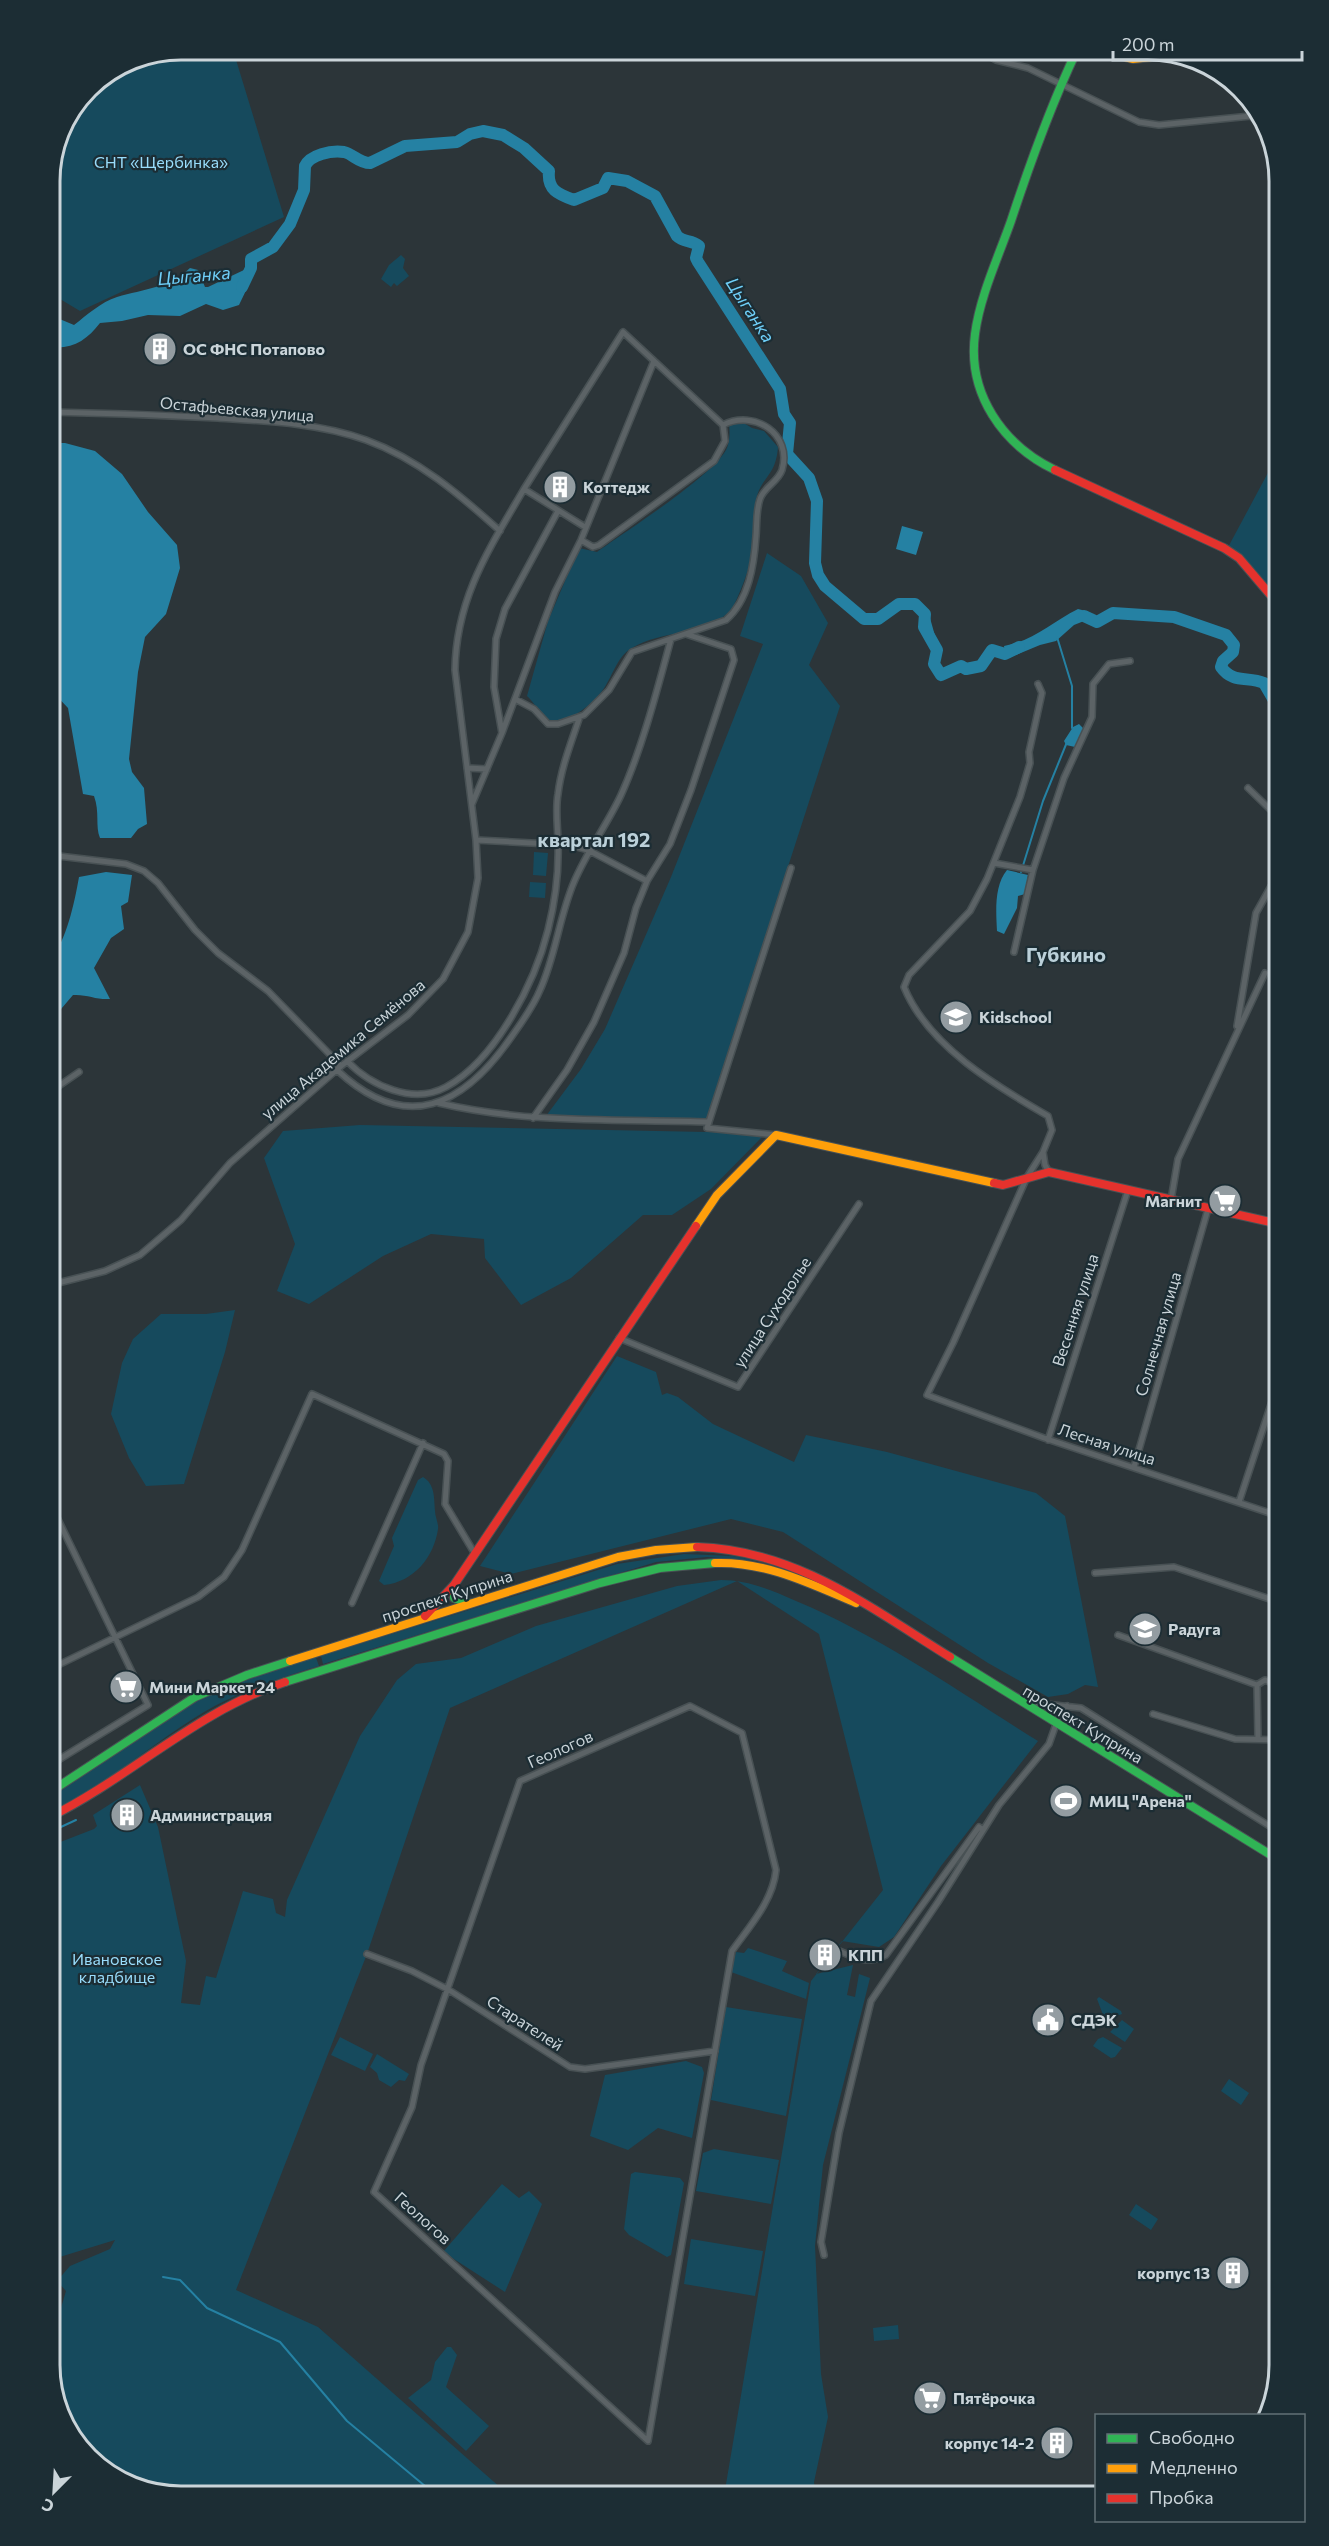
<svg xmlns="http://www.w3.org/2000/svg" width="1329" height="2546" font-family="Commissioner,sans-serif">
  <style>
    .green { fill: #164a5d }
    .water { fill: #2581a3 }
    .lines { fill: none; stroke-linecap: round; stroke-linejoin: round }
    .stream { stroke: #2581a3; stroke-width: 2 }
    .river { stroke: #2581a3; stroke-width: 12 }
    .street-casing { stroke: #485154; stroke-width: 8 }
    .fast-casing { stroke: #485154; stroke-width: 10 }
    .slow-casing { stroke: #485154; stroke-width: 10 }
    .jam-casing { stroke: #485154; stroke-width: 10 }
    .street { stroke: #5c6366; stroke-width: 5 }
    .fast { stroke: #30b455; stroke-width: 8 }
    .slow { stroke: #ff9f0a; stroke-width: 8 }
    .jam { stroke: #e5322d; stroke-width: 8 }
    .labels { text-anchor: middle; stroke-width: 4.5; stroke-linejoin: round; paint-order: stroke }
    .park-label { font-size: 16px; fill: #98dcfb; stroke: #1c2d34 }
    .poi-label { font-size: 16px; font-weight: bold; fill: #cad4d9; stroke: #1c2d34; text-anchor: start }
    .street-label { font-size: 16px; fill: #cad4d9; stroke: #1c2d34 }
    .water-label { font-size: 18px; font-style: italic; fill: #6fcff8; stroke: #1c2d34 }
    .quarter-label { font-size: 20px; font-weight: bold; fill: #bbd0d9; stroke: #1c2d34 }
    .rim { fill: none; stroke: #cad4d9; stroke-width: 3 }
  </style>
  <rect width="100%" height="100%" fill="#2c3539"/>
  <!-- green -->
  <path class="green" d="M181,50H233L284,217L80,311L50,293V173L60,130L88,88L131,59Z
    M401,255L405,259L403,268L409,276L397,286L394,283L391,287L381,279L389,265Z
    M742,422L752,428L764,431L778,447C776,475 763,476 757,496C752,512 757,525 756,541C755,552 737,606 729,612C703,636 661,630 632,648C618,656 614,672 606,685C599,698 580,714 565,720C545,728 539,707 527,696L548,621L579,548L597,552C626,531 711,477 726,450C730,442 730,432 729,423Z
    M1279,441V606L1226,551L1277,456Z
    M767,553L801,576L828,623L809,665L840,706L706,1120L546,1116L581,1069L605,1029L671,877L763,644L740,636Z
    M534,852L548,853L546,876L533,875Z
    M530,882L546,883L545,898L529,897Z
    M360,1125L756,1133L762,1137L711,1189L672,1215H643L571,1278L521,1305L485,1258L484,1239L431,1234L383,1256L309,1304L277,1291L295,1244L264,1158L283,1131Z
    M235,1310L225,1352L184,1484L146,1486L129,1458L111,1414L122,1363L133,1339L161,1314H206Z
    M617,1356L656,1372L662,1395L667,1393L678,1397L713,1424L794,1462L806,1435L887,1452L1036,1493L1065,1516L1098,1687L1085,1685L1068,1694L1048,1697L988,1663L783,1532L731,1519L511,1574L480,1566Z
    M423,1477C435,1484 434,1498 435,1511C435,1517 439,1524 438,1529C434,1557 414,1582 384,1585L379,1581L394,1546L392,1538L418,1480Z
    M684,1554L733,1556L759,1561L707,1557L656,1562L323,1664L321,1656L617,1564Z
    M721,1580C748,1580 771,1590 796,1601C882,1637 959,1692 1038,1741L941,1866L894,1937L879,1947L842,1941L816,1974L853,1965L847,1995L855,1997L859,1974L870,1978L823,2165L815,2246L821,2374L828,2417L814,2482L816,2496H724L811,1981L883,1890L819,1634L737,1581L450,1708L367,1954L236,2290L318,2327L510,2496H173L108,2474L60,2416L50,2365V2321L61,2308L66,2291L57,2281L70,2266L110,2249L115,2240L50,2260V1846L94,1829L97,1826L93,1815L140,1785L158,1827L186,1961L181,2003L200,2005L206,1976L216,1978L243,1891L273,1899L276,1913L285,1917L287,1900L360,1736L397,1680L416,1664L461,1658L536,1626L677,1586Z
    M315,1655L319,1666C280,1678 239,1691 204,1712C151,1744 106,1786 50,1812V1796L196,1701L250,1677Z
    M748,1948L787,1961L782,1971L809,1983L806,1999L731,1972L736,1952L744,1953Z
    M1099,1997L1121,2011L1122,2014L1105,2020L1097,1999Z
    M726,2007L802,2019L786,2116L711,2100Z
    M1122,2020L1134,2029L1125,2042L1110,2032Z
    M340,2037L373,2054L365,2071L331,2055Z
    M1103,2037L1122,2048L1115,2057L1111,2058L1093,2046L1098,2039Z
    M377,2054L409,2074L405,2081L399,2080L391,2087L379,2080L377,2073L370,2067Z
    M686,2061L702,2067L704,2073L692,2138L658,2128L628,2150L590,2136L605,2075Z
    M1229,2079L1249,2093L1241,2105L1221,2091Z
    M714,2149L779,2160L771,2204L696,2191L703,2153Z
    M635,2172L680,2178L684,2183L671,2255L667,2257L629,2235L624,2229L631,2174Z
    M502,2184L519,2198L529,2191L542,2204L505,2292L443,2252Z
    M1136,2204L1158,2219L1151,2230L1129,2215Z
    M691,2239L763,2251L755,2296L684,2284Z
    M898,2325L899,2339L874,2341L873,2328Z
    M447,2347H451L457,2355L446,2387L489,2426L466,2451L408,2398L431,2380L435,2362Z"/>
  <!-- water -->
  <path class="water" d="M190,268L198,270L205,287H208L244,270L252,278L239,305L223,310L206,304L180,316L148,315L122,321L100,323C87,340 72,350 50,347V315L74,325C87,315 101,302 117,297C144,289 169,288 190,268Z
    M50,443H65L95,451L122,474L148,512L177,545L180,568L166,614L145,637L138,672L129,759L132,772L144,788L147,824L138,829L131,838H100C95,826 100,812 94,796L83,794L68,708L50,689Z
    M902,526L923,532L916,555L896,549Z
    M1078,609L1082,610L1097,622L1089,619L1074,625L1056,641L1040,645L1006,659L1004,646C1033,641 1052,622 1078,609Z
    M924,610L930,618L939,650L935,649C927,637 917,624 924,610Z
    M1079,724L1084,729L1075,747L1066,745L1064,741L1073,727Z
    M1007,870L1028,875L1025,894L1018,896L1017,908L1004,934L997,931C996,911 994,886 1007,870Z
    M106,872L132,875L128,902L121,906L124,929L111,938L94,968L110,999C96,1000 87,994 73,995L50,1022V962C67,938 74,905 79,877Z"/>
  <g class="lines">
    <!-- stream -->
    <path class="stream" d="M1057,637L1072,686V728
      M1021,872L1043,801L1067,742
      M50,1832L76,1820
      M163,2277L180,2280L207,2308L280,2342L347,2421L437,2496
      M50,2293L54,2288"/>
    <!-- river -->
    <path class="river" d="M242,287L251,268V259L273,247L290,224L304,190L305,166C310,155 331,150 344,152C353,154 359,163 370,163L405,146L457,142L470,134L483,131L503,135L524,148L549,171C547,190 558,194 574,200L603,188L608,178L627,181L655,196L677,236C684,243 691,239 699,246L696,258L698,262L780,389L784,414L790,423L787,454L809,478L817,501L815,563L818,575L825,586L864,619H878L899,604H915L925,614L924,627L937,650L934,664L941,675L961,666L966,669L981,666L992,650L1005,654L1019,647
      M1084,616L1097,622L1113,613L1174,617L1226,635L1234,645L1233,652L1223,661L1221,667C1233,684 1248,676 1264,683L1279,709"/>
    <!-- street casing -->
    <g class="street-casing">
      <path id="street" d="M978,50L996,60L1028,68L1139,122L1159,125L1251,116L1270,135
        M50,412C106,413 162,415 218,418C266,421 319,423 366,440C418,459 459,494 500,531
        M581,540L593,547L599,545L714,461L725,441L723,425L623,332L524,489L585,527
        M1038,684L1042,693L1029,752L1030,763L1020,797L987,879L970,911L909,975L904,987C928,1046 996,1086 1048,1116L1052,1130L1043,1152L1027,1177L953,1343L927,1395L1044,1438L1279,1516
        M517,700L534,709L548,724H558L584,715L609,690L632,652L726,620C749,600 754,565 756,536C757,524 756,510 760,499C764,487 778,482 782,470C793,434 754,409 723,425
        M502,733L555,592L581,540L654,361
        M467,768L487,769
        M1248,788L1279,818
        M472,804L502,733L494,687L496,639L505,609L558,511
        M476,840L569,845L588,850L647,881
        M50,855L126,864L144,871L158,883L195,930L218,953L268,991L341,1066
        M994,863L1033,870
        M1014,952L1033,870L1064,778L1092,717L1093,684L1109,664L1130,661
        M1237,1026L1256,913L1279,872
        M347,1061C371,1086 413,1105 446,1087C496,1060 535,982 548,930C555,902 559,872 558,844C558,827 555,810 558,794C561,768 571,743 579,719
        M337,1070C406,1135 464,1106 512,1036C522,1022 533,1007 540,990C556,955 559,917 574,882C587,851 607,825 621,795C642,749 658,687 671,639
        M50,1092L79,1072
        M439,1103C527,1124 618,1119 709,1122
        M533,1118L567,1070L594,1022L624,953L636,908L647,881L670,844L691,790L734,660L731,649L686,634
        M776,1135L707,1128L791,868
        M1043,1152L1045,1165L1049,1172
        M1171,1200L1178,1159L1265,973
        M50,1285L105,1271L140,1255L181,1220L230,1163L341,1066L408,1015L443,979L468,932L478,878L476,840L455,670C456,598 489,549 524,489
        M619,1338L738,1387L859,1204
        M1048,1440L1128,1190
        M1134,1467L1208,1209
        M1239,1502L1279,1380
        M1095,1573L1174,1567L1279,1602
        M352,1603L423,1443
        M1118,1635L1257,1685L1258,1738
        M50,1669L198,1597L224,1577L242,1550L312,1394L444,1454L448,1461L445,1504L475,1554
        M1257,1685L1265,1680L1279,1686
        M1026,1702L1081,1708L1279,1832
        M690,1706L742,1733L776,1870C773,1901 749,1927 732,1951L648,2441L374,2192L412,2107L421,2065L520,1781Z
        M1153,1714L1235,1739L1279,1740
        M50,1765L148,1705L50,1503
        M835,1949C853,1957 867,1966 886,1955L979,1827L983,1830
        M367,1954L412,1971L449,1990L570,2067L585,2069L715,2051
        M824,2255L821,2242L839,2133L871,2001L938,1902L999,1805L1049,1744L1061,1710L1067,1706"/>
    </g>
    <!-- fast casing -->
    <g class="fast-casing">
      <path id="fast" d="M1055,470C1003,445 967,394 975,334C980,296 998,258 1011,221C1030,163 1051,105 1077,50
        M454,1586V1598L468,1603
        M950,1657L1279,1860
        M285,1682L600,1583L660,1568L715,1563
        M50,1792L195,1697L247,1675L290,1661"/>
    </g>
    <!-- slow casing -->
    <g class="slow-casing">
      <path id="slow" d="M1094,50L1133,59L1171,55
        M696,1226L717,1195L776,1135L994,1183
        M715,1563C765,1561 811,1584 856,1603
        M290,1661L618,1557L656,1550L697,1547"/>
    </g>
    <!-- jam casing -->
    <g class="jam-casing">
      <path id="jam" d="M1055,470L1224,548L1239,558L1279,605
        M994,1183L1003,1185L1049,1172L1279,1224
        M697,1547C796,1550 869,1607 950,1657
        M425,1616L454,1585L696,1226
        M50,1817C132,1776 197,1711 285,1682"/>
    </g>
    <!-- street -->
    <use href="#street" class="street"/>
    <!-- fast -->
    <use href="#fast" class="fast"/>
    <!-- slow -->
    <use href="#slow" class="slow"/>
    <!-- jam -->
    <use href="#jam" class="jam"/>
  </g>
  <!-- icons -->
  <defs>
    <g id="building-disc" transform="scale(1.725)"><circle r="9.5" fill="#939ca1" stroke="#1c2d34"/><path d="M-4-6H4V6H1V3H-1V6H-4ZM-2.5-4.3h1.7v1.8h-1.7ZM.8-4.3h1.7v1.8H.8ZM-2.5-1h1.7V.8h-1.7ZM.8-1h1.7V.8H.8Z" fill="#fff"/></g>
    <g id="school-disc" transform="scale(1.725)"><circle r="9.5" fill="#939ca1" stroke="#1c2d34"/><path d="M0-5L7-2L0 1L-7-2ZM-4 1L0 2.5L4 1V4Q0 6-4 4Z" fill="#fff"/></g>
    <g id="supermarket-disc" transform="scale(1.725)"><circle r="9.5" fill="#939ca1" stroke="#1c2d34"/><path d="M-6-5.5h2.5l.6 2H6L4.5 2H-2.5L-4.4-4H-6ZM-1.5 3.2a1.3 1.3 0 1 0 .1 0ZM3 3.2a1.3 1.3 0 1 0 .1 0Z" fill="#fff"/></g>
    <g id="stadium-disc" transform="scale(1.725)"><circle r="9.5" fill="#939ca1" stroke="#1c2d34"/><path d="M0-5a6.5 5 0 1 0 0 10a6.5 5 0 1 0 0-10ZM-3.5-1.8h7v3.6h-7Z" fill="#fff"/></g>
    <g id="civic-disc" transform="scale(1.725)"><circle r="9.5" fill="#939ca1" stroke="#1c2d34"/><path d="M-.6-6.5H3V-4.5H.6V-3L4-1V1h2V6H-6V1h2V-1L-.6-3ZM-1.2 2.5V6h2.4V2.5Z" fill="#fff"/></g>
  </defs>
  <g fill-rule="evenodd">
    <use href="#building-disc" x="160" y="349"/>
    <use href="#building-disc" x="560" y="487"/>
    <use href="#school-disc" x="956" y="1017"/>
    <use href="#supermarket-disc" x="1225" y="1201"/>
    <use href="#school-disc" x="1145" y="1629"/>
    <use href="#supermarket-disc" x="126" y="1687"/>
    <use href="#stadium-disc" x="1066" y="1801"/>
    <use href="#building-disc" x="127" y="1815"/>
    <use href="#building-disc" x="825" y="1955"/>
    <use href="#civic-disc" x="1048" y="2020"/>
    <use href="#building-disc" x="1233" y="2273"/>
    <use href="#supermarket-disc" x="930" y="2398"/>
    <use href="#building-disc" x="1057" y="2443"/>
  </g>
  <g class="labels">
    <!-- park labels -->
    <g class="park-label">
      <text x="161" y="168">СНТ «Щербинка»</text>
      <text x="117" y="1965">Ивановское<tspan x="117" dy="18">кладбище</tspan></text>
    </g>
    <!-- poi labels -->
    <g class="poi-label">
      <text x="183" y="355">ОС ФНС Потапово</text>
      <text x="583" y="493">Коттедж</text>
      <text x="979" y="1023">Kidschool</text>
      <text x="1202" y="1207" text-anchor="end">Магнит</text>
      <text x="1168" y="1635">Радуга</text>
      <text x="149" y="1693">Мини Маркет 24</text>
      <text x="1089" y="1807">МИЦ "Арена"</text>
      <text x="150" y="1821">Администрация</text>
      <text x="848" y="1961">КПП</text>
      <text x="1071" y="2026">СДЭК</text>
      <text x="1210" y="2279" text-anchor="end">корпус 13</text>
      <text x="953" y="2404">Пятёрочка</text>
      <text x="1034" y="2449" text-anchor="end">корпус 14-2</text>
    </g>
    <!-- street labels -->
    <g class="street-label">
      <text transform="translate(237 409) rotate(5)" y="6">Остафьевская улица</text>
      <text transform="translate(343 1049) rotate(-40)" y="6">улица Академика Семёнова</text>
      <text transform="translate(1075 1310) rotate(-72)" y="6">Весенняя улица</text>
      <text transform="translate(772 1312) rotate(-57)" y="6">улица Суходолье</text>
      <text transform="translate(1158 1334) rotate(-74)" y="6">Солнечная улица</text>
      <text transform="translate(1107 1444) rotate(18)" y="6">Лесная улица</text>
      <text transform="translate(447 1596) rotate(-18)" y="6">проспект Куприна</text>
      <text transform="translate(1083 1724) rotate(31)" y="6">проспект Куприна</text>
      <text transform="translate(560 1749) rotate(-24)" y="6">Геологов</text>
      <text transform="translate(525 2023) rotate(33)" y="6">Старателей</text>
      <text transform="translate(423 2218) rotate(42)" y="6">Геологов</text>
    </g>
    <!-- water labels -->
    <g class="water-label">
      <text transform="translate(194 276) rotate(-5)" y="6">Цыганка</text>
      <text transform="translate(750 310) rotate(57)" y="6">Цыганка</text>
    </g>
    <!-- quarter labels -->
    <g class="quarter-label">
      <text x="594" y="847">квартал 192</text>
      <text x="1066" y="962">Губкино</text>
    </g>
  </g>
  <!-- crop -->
  <path d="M0 0H1329V2546H0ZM181 60H1148A121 121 0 0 1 1269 181V2365A121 121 0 0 1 1148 2486H181A121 121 0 0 1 60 2365V181A121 121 0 0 1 181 60Z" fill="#1c2d34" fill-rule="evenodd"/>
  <path class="rim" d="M181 60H1148A121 121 0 0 1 1269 181V2365A121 121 0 0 1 1148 2486H181A121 121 0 0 1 60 2365V181A121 121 0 0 1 181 60Z"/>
  <!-- legend -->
  <rect x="1095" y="2414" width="210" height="108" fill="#1c2d34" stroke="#627076" stroke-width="1.5"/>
  <rect x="1107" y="2434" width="30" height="9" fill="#30b455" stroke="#627076" stroke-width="1.5"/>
  <text x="1149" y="2444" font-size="18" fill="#cad4d9">Свободно</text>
  <rect x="1107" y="2464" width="30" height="9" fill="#ff9f0a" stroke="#627076" stroke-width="1.5"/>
  <text x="1149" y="2474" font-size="18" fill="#cad4d9">Медленно</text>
  <rect x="1107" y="2494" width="30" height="9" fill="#e5322d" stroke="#627076" stroke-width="1.5"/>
  <text x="1149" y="2504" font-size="18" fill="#cad4d9">Пробка</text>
  <!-- north arrow -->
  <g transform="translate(54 2492) rotate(204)" stroke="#1c2d34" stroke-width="4.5" paint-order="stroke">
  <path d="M0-4.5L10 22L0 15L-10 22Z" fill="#cad4d9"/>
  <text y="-9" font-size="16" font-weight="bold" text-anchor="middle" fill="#cad4d9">С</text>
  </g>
  <!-- scale -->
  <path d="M1113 51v9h189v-9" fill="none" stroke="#cad4d9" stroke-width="3"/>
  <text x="1122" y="51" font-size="18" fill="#cad4d9" stroke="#1c2d34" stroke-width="4.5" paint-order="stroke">200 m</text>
</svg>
